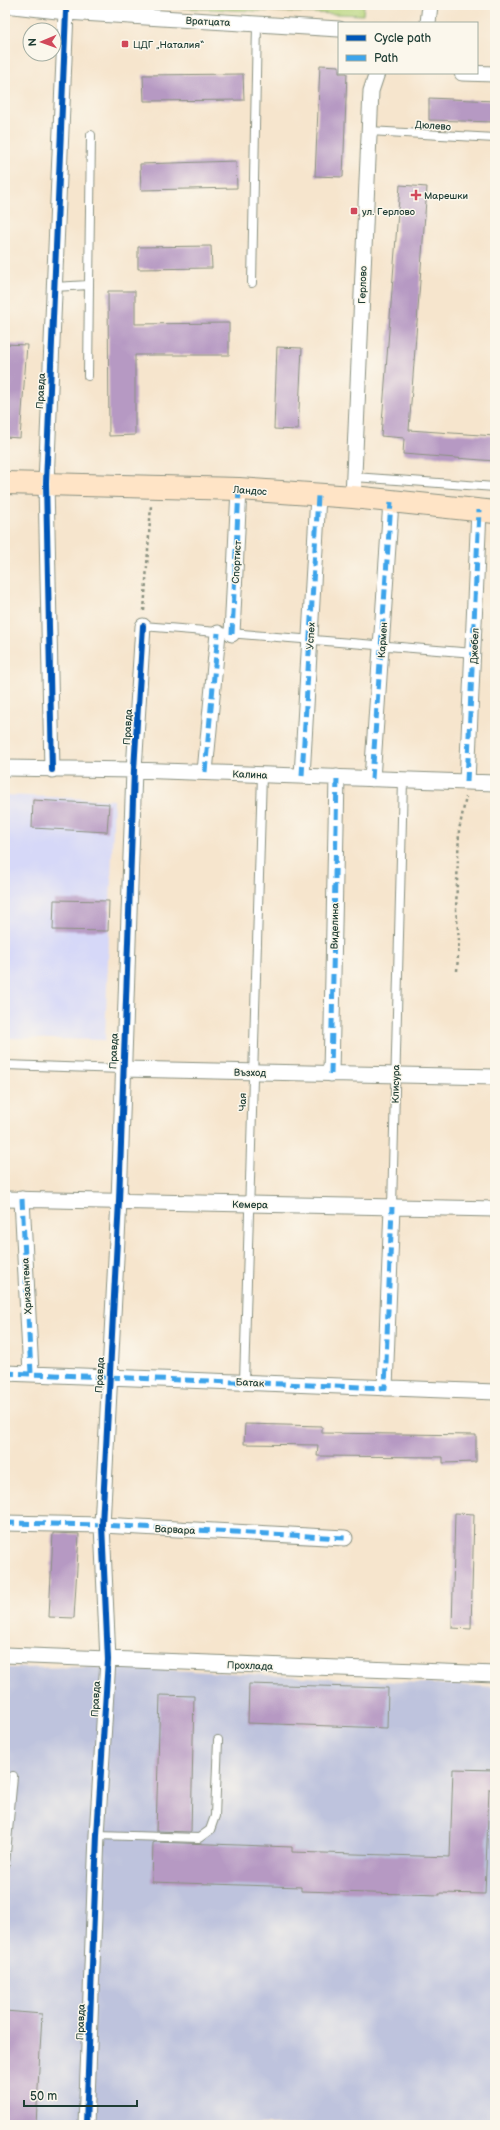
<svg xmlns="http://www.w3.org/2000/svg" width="500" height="2130" font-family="'Balsamiq Sans',sans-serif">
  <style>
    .built { fill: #d6d8f8 }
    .industrial { fill: #bec3dd }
    .green { fill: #b6d47a; stroke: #6a8857 }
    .building { fill: #b699c3 }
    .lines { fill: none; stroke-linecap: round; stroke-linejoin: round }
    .lane-casing { stroke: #8a9180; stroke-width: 10 }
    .street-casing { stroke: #8a9180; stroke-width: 17 }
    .secondary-casing { stroke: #8a9180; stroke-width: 24 }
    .path { stroke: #8a9180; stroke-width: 2.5; stroke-dasharray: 3 3; stroke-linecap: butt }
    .lane { stroke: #fff; stroke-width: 8 }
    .street { stroke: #fff; stroke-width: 15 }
    .secondary { stroke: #ffe4c6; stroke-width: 22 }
    .quiet { stroke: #3da4eb; stroke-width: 5; stroke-dasharray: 10 5; stroke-linecap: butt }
    .cycleway-casing { stroke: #fbf7ec; stroke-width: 8 }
    .cycleway { stroke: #0057b8; stroke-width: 6 }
    .poi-dot { fill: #d1495b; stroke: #fbf7ec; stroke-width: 1.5 }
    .labels { text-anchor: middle; stroke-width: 3; stroke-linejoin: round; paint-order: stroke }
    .street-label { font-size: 10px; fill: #1f3d34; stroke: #fbf7ec }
    .poi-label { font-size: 10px; fill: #1f3d34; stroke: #fbf7ec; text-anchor: start }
  </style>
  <rect width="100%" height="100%" fill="#fbf7ec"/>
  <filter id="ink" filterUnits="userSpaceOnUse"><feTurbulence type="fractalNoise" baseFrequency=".025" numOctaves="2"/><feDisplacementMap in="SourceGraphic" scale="8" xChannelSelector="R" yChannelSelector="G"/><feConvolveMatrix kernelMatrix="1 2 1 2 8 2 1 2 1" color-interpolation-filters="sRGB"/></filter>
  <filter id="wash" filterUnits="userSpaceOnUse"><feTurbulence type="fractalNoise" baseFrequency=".012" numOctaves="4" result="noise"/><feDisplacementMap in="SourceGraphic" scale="16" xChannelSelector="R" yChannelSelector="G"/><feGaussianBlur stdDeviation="0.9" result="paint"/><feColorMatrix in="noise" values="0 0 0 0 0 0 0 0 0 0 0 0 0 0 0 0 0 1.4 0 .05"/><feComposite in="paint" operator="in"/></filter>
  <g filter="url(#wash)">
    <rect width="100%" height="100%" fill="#f6e5cd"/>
    <!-- built -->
    <path class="built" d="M5,795L114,800L105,1040L5,1038Z"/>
    <!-- industrial -->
    <path class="industrial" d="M112,1667L495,1687V2125H5V1668Z"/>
    <!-- green -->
    <path class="green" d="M102,5H364L363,15Z"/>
    <g id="blocks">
      <!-- building -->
      <path class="building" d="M320,65L339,66V73H347L343,177L315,176Z
        M243,74L244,100L144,101L143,75Z
        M429,98L495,101V122L429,120Z
        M236,161L237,188L141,190L140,164Z
        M400,185L427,187L409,430L495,436V461L403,454L404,438L381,436Z
        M211,246L212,268L138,269V247Z
        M108,291H135V324L229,323V355H135V435L109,436Z
        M5,344L27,345L20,438L5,437Z
        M277,347L302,348L298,430L274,429Z
        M33,800L109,804L107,832L32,828Z
        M54,900L109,901L108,931L53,930Z
        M245,1424L322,1426V1433L476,1435V1462L443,1463V1457L317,1456L318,1445L244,1444Z
        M455,1513L474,1514L471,1629L452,1628Z
        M53,1533L79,1534L74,1618L49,1617Z
        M249,1684L388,1688L387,1728L248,1723Z
        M160,1695L194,1696L191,1832L156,1831Z
        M453,1769L495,1770V1789H489L485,1894L440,1893V1895L301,1891V1887L152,1882L153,1843L155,1842L292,1847V1852L450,1857Z
        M5,2011L42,2014L36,2125H5Z"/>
    </g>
  </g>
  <g filter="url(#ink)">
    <use href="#blocks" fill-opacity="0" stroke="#8a9180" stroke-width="1"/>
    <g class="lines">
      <!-- lane casing -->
      <g class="lane-casing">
        <path id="lane" d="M369,131L495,138
          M252,283L257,24
          M54,287L89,285L91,135
          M88,376L89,285
          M354,477L495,487
          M143,626L474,653
          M5,1065L123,1069
          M392,1207L403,780
          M244,1382L262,774
          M97,1835L199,1838L210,1830L215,1816L218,1740
          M5,1864L13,1776"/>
      </g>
      <!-- street casing -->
      <g class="street-casing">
        <path id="street" d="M5,5L66,12L339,29
          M428,23L430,5
          M462,73L495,74
          M353,497L371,91L377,73
          M232,634L239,489
          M5,768L134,770L495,783
          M52,770L46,483L66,12
          M205,772L218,633
          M302,776L318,496
          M372,779L391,502
          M467,782L479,510
          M123,1069L495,1077
          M331,1074L337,777
          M5,1199L495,1209
          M22,1199L31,1373
          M5,1373L495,1392
          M385,1388L392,1207
          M5,1523L102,1525L345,1538
          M5,1655L495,1674
          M86,2125L97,1835L108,1660L102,1525L119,1201L134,770L143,626"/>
      </g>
      <!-- secondary casing -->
      <g class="secondary-casing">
        <path id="secondary" d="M5,483L239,489L353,497L495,512"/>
      </g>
      <!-- path -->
      <path class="path" d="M367,21V23
        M144,611L151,505
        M457,971L459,940L456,910L459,830L466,797"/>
      <!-- lane -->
      <use href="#lane" class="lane"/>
      <!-- street -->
      <use href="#street" class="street"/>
      <!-- secondary -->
      <use href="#secondary" class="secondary"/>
      <!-- quiet -->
      <path class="quiet" d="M232,634L239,489
        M205,772L218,633
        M302,776L318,496
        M372,779L391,502
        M467,782L479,510
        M331,1074L337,777
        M22,1199L31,1373
        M5,1373L385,1388L392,1207
        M5,1523L102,1525L345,1538"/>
      <!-- cycleway casing -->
      <g class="cycleway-casing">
        <path id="cycleway" d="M52,770L46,483L66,12
          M86,2125L97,1835L108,1660L102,1525L119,1201L134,770L143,626"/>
      </g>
      <!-- cycleway -->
      <use href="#cycleway" class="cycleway"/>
    </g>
  </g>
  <!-- markers -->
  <g class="poi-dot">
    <rect x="121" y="40" width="8" height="8" rx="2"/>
    <path d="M414 189h4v4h4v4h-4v4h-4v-4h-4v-4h4z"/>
    <rect x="350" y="207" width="8" height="8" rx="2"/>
  </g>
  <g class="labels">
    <!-- street labels -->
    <g class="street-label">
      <text transform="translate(208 21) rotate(3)" y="4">Вратцата</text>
      <text transform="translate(433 125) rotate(4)" y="4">Дюлево</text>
      <text transform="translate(362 285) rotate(-88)" y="4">Герлово</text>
      <text transform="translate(40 391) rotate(-87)" y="4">Правда</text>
      <text transform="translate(250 490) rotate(4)" y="4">Ландос</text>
      <text transform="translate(236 562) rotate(-87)" y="4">Спортист</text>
      <text transform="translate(310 636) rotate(-87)" y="4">Успех</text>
      <text transform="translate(382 640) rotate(-86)" y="4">Кармен</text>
      <text transform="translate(474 646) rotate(-88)" y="4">Джебел</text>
      <text transform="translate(127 727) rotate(-87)" y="4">Правда</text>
      <text transform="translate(250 774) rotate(2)" y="4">Калина</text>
      <text transform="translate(334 926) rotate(-89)" y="4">Виделина</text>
      <text transform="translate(113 1051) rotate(-88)" y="4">Правда</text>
      <text transform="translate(250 1072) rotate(1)" y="4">Възход</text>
      <text transform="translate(395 1084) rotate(-89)" y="4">Клисура</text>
      <text transform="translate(242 1102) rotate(-89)" y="4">Чая</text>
      <text transform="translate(250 1204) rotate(1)" y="4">Кемера</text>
      <text transform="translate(26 1286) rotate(-93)" y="4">Хризантема</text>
      <text transform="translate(99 1375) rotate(-87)" y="4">Правда</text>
      <text transform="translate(250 1382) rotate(3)" y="4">Батак</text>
      <text transform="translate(175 1529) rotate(3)" y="4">Варвара</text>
      <text transform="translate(250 1665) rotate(2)" y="4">Прохлада</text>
      <text transform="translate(95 1699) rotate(-87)" y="4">Правда</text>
      <text transform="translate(80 2022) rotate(-88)" y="4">Правда</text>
    </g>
    <!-- poi labels -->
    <g class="poi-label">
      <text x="133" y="48">ЦДГ „Наталия“</text>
      <text x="424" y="199">Марешки</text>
      <text x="362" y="215">ул. Герлово</text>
    </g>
  </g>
  <!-- margin -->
  <rect width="500" height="2130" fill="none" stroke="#fbf7ec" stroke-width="20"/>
  <!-- legend -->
  <rect x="338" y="22" width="140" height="52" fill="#fbf7ec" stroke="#a3ada2"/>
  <rect x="346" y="35" width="20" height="6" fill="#0057b8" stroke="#a3ada2"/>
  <text x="374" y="42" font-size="12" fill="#1f3d34">Cycle path</text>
  <rect x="346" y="55" width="20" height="6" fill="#3da4eb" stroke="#a3ada2"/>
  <text x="374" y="62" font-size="12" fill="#1f3d34">Path</text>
  <!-- north arrow -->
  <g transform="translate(42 42) rotate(268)"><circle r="19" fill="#fbf7ec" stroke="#a3ada2"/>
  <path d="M0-3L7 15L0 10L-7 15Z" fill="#d1495b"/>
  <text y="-6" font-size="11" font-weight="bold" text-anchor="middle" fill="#1f3d34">N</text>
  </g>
  <!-- scale -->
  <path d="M24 2100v6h113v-6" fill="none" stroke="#1f3d34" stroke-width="2"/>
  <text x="30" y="2100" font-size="12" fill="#1f3d34" stroke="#fbf7ec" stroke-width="3" paint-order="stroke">50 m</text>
</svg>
